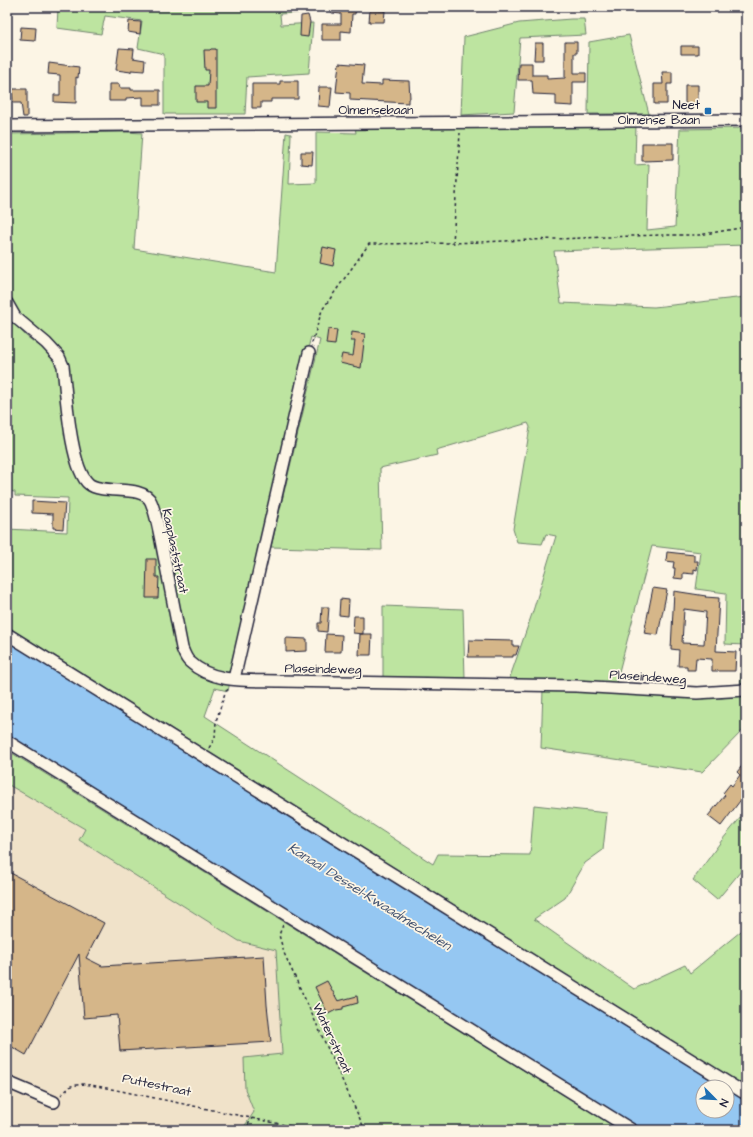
<svg xmlns="http://www.w3.org/2000/svg" width="753" height="1137" font-family="'Architects Daughter',sans-serif">
  <style>
    .built { fill: #f0e2c9 }
    .green { fill: #bde4a0; stroke: #70836e }
    .water { fill: #95c7f2; stroke: #6785a9 }
    .building { fill: #d5b689; stroke: #22223b; fill-rule: evenodd }
    .lines { fill: none; stroke-linecap: round; stroke-linejoin: round }
    .minor-casing { stroke: #22223b; stroke-width: 14 }
    .path { stroke: #22223b; stroke-width: 1.5; stroke-dasharray: 3 3; stroke-linecap: butt }
    .minor { stroke: #fcf5e5; stroke-width: 11 }
    .poi-dot { fill: #1f6fb2; stroke: #fcf5e5; stroke-width: 1.5 }
    .labels { text-anchor: middle; stroke-width: 3.5; stroke-linejoin: round; paint-order: stroke }
    .poi-label { font-size: 13px; fill: #22223b; stroke: #fcf5e5; text-anchor: end }
    .street-label { font-size: 13px; fill: #22223b; stroke: #fcf5e5 }
    .water-label { font-size: 14px; font-style: italic; fill: #445472; stroke: #fcf5e5 }
  </style>
  <rect width="100%" height="100%" fill="#fcf5e5"/>
  <filter id="ink" filterUnits="userSpaceOnUse"><feTurbulence type="fractalNoise" baseFrequency=".025" numOctaves="2"/><feDisplacementMap in="SourceGraphic" scale="8" xChannelSelector="R" yChannelSelector="G"/><feConvolveMatrix kernelMatrix="1 2 1 2 8 2 1 2 1" color-interpolation-filters="sRGB"/></filter>
  <g filter="url(#ink)">
    <!-- built -->
    <path class="built" d="M7,784L85,829L79,840L239,941L276,950L282,1055L245,1089L254,1112L242,1130H7Z"/>
    <!-- green -->
    <path class="green" d="M58,7H221L224,8L311,7L310,12L280,14L281,25L313,23L309,73L247,77L245,114H164V54L138,48L142,21L105,16L101,34L57,28Z
      M571,19H584L586,35L520,38L514,112L461,115L464,37L519,23Z
      M629,35L649,114H588L589,42Z
      M636,124L635,165L649,164L647,230L675,227L680,129L746,128V245L554,251L561,303L654,307L746,297V685L740,686L744,645L725,644L726,593L696,589L701,552L652,546L616,683L509,680L533,611L556,536L546,534L542,544L517,542L513,529L530,427L528,423L436,450L437,455L380,468L382,550L271,547L320,340L311,337L293,404L228,691L215,688L205,716L433,864L438,854L530,855L534,805L607,813L603,850L585,863L565,898L534,919L634,989L685,965L690,973L746,927V1087L7,626V529L67,532L68,498L15,496V492L7,491V316L26,336L50,354L22,320L7,298V134L126,132L142,133L134,249L276,272L286,133L291,134L289,184L316,183V132L356,133L355,127Z
      M383,606L463,609L465,678L383,677Z
      M543,690L721,698L746,695V727L702,772L541,748Z
      M7,750L620,1130H242L254,1112L245,1089L244,1058L282,1054L276,950L239,941L79,840L85,829L7,784Z
      M746,811V865L717,900L693,880L722,840Z"/>
    <!-- water -->
    <path class="water" d="M7,641L723,1087H703V1111H727V1089L746,1101V1130H642L7,736Z"/>
    <!-- building -->
    <path class="building" d="M332,7H356L355,14H352L351,32L341,31V40H322V24H341V14L332,13Z
      M370,10L385,11L384,22H369Z
      M308,15L310,22L308,37L300,36L301,16Z
      M129,21L141,22L140,34L128,32Z
      M21,27L36,28L35,41L20,40Z
      M565,42H577V53H574V73H586V82H573V106L556,105V95L533,94L532,80H518L519,63H532V75H547V79L565,78Z
      M535,43H543V60H534Z
      M681,46H698V54H681Z
      M119,48L134,49L133,58L145,60L144,71L131,70V72L116,70Z
      M211,49H216V108H207V102H196V86H208L209,70H205L204,50H210Z
      M49,63L79,67L78,78L76,77V103L54,102V95H60V75L48,74Z
      M339,63L364,65L362,84L382,85V80L409,81L410,98L408,99V103L350,100V93L336,92Z
      M662,72H672V84H667V104H654V84H663Z
      M280,81H298V99H271V102H261V108H252V84H280Z
      M109,84H119L120,88H131V90H160V105H143V97L126,98V101H109Z
      M685,85H698V103L685,104Z
      M319,87H332L330,107L318,106Z
      M12,89H27V117H23L21,103H13Z
      M642,143H673V160L642,161Z
      M301,152H313L312,165L301,164Z
      M323,247L336,250L333,266L320,263Z
      M328,329L337,330L335,345L326,344Z
      M352,332L365,334L361,368L340,363L342,354L353,356L355,341H351Z
      M32,501L65,503L63,529L53,528V514L32,513Z
      M667,552L694,555V561H698L697,570L694,569V574L683,573V579L674,578L675,568H673L674,562L666,561Z
      M147,559H156V577H159L158,598H146Z
      M653,588L667,590L658,635L644,633Z
      M674,591L706,596L705,597L719,598L716,651L736,652L735,671H712V659L696,658L695,670H687V666H678L679,650L671,649ZM684,609L706,612L704,644L682,643Z
      M340,599L349,600L348,616L339,615Z
      M322,607H329L327,632L318,631V623H321Z
      M354,616H363V634L353,633Z
      M326,634L342,635L341,652H325Z
      M360,634H372L371,655H359Z
      M286,638L307,639V651L286,652Z
      M469,640L513,641V646H519L516,655H513V657H468Z
      M746,761V793L721,826L708,816L725,795L723,793L730,784L732,786L740,775L737,772Z
      M7,871L104,923L86,958L102,966L264,956L267,1005L271,1042L120,1051L117,1015L84,1018L79,954L26,1055L7,1044Z
      M327,981L338,1001L357,996L358,1003L343,1007V1009L336,1010L328,1014L315,987Z"/>
    <g class="lines">
      <!-- minor casing -->
      <g class="minor-casing">
        <path id="minor" d="M7,126L746,120
          M7,303L15,317L46,343L59,357L63,366C66,391 70,469 89,484C103,495 143,484 151,502C157,516 161,541 164,556C170,586 176,617 182,648C184,653 186,659 190,662C213,684 251,680 280,681L576,686L697,693L746,690
          M7,634L746,1094
          M234,679L309,353
          M7,741L632,1130
          M7,1082L54,1102"/>
      </g>
      <!-- path -->
      <path class="path" d="M453,243L460,133
        M312,343L322,310L369,244L453,243L659,235H699L746,227
        M209,748L215,738L216,721L225,693L228,689
        M283,925L279,935L284,953L365,1130
        M61,1095L71,1086L83,1084L97,1086L309,1130
        M245,1130L252,1118"/>
      <!-- minor -->
      <use href="#minor" class="minor"/>
    </g>
  </g>
  <!-- markers -->
  <rect class="poi-dot" x="704" y="107" width="8" height="8" rx="2"/>
  <g class="labels">
    <!-- poi labels -->
    <g class="poi-label">
      <text x="700" y="109">Neet<tspan x="700" dy="15">Olmense Baan</tspan></text>
    </g>
    <!-- street labels -->
    <g class="street-label">
      <text x="376" y="114">Olmensebaan</text>
      <text transform="translate(176 551) rotate(78)" y="5">Kaaplaststraat</text>
      <text transform="translate(323 668) rotate(1)" y="5">Plaseindeweg</text>
      <text transform="translate(648 676) rotate(4)" y="5">Plaseindeweg</text>
      <text transform="translate(333 1038) rotate(65)" y="5">Waterstraat</text>
      <text transform="translate(157 1084) rotate(12)" y="5">Puttestraat</text>
    </g>
    <!-- water labels -->
    <g class="water-label">
      <text transform="translate(370 896) rotate(32)" y="5">Kanaal Dessel-Kwaadmechelen</text>
    </g>
  </g>
  <!-- margin -->
  <rect width="753" height="1137" fill="none" stroke="#fcf5e5" stroke-width="24"/>
  <rect x="12" y="12" width="729" height="1113" fill="none" stroke="#22223b" stroke-width="1.5" filter="url(#ink)"/>
  <!-- north arrow -->
  <g transform="translate(715 1099) rotate(114)"><circle r="19" fill="#fcf5e5" stroke="#a5a1a1"/>
  <path d="M0-3L7 15L0 10L-7 15Z" fill="#1f6fb2"/>
  <text y="-6" font-size="11" font-weight="bold" text-anchor="middle" fill="#22223b">N</text>
  </g>
</svg>
